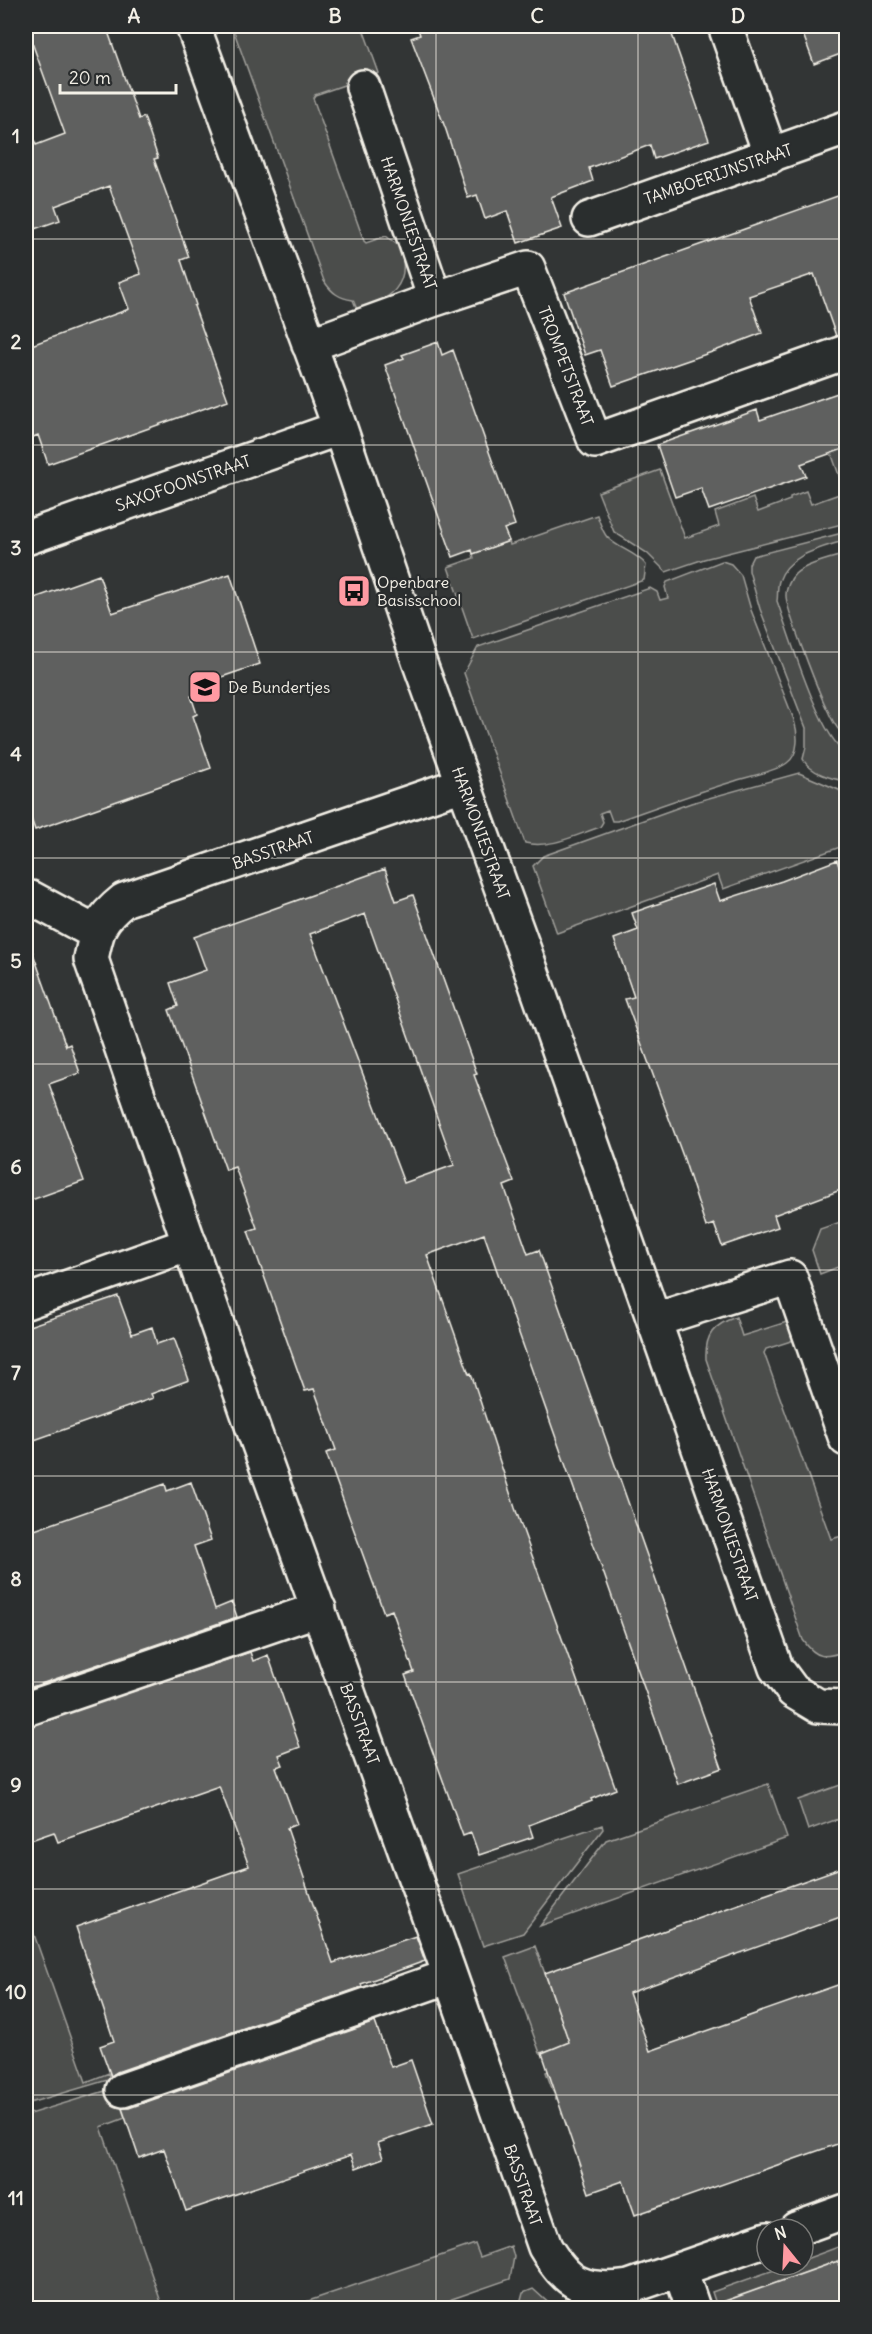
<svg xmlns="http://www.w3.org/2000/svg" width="872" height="2334" font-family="Delius,sans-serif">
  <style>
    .green { fill: #4b4d4c; stroke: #a09f9a; stroke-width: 1.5 }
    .building { fill: #5f605f; stroke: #f4f1e8; stroke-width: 1.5; fill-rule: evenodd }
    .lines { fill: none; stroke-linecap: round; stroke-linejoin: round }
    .street-casing { stroke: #f4f1e8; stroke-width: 38 }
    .street { stroke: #2a2d2e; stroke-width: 33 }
    .grid { fill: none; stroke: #f4f1e8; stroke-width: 1.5; stroke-opacity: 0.55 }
    .labels { text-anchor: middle; stroke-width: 4.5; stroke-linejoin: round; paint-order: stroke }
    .street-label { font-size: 16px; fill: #f4f1e8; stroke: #2a2d2e }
    .poi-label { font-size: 16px; fill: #f4f1e8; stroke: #2a2d2e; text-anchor: start }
    .neatline { fill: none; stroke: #f4f1e8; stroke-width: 2 }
    .grid-label { font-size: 20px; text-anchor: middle; font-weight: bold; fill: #f4f1e8 }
  </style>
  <rect width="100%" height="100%" fill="#323535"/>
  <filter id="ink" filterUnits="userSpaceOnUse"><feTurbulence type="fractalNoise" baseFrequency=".0167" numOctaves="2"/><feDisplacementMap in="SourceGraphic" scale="12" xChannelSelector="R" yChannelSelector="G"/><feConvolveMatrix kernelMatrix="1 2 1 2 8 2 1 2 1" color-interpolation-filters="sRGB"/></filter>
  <g filter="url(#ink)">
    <!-- green -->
    <path class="green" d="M232,26H362L379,73L315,95L313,98L364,241L366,243L386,236L400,247C413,287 388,299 358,312L353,300C339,298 332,293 324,281Z
      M828,396L846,447V523L704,559L666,572L647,553L614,532L598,492L660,470L685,538L719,526L715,512L753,498L758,512L790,500V497L806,491L811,504L845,492L813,402Z
      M597,515C600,523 602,531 607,537C618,549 636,552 646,565L644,580L473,639L448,567L474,558L473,554L509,541L510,545Z
      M846,532V540C822,548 788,554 779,581C777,587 778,595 777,601C788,631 820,739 846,752V781C832,779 810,773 803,759L806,747V728L760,609L749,571V564L753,556Z
      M846,554V736C838,732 832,720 828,711C820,696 785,607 786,595C786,588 791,578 795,574C805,564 833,558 846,554Z
      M722,561L731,564L741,575L751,610L794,720C798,733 800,754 787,763C775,772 749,776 735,781C695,793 656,807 617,821H612L608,810L600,813L603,822L600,827C576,835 550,849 525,843L464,673L478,647L650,588L657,592L660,600L668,598L665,587L667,582Z
      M799,773L839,790L846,797V845L723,889L718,875L557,933L533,866L543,856L691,803Z
      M846,1220V1264L820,1274L812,1250L820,1229Z
      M736,1317L742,1336L787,1322L794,1340L766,1349L764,1353L831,1539L846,1535V1651C825,1658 817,1660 803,1640L706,1359C705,1335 713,1325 736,1317Z
      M846,1783V1816L808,1830L798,1800Z
      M768,1784L787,1838L540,1926L606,1840Z
      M602,1825L603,1829L523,1933L483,1946L458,1874Z
      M26,1926H31L86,2082L109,2073L111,2079L26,2104Z
      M535,1946L586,2088L556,2099L546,2072L558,2068L552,2049L540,2053L505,1957Z
      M115,2088L125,2118L101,2127L163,2308H26V2115Z
      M475,2244L480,2257L511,2246L514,2257L510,2279L452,2299L438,2308H288Z
      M846,2244V2258L716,2304L712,2292L788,2265H803V2260Z
      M533,2289L554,2308H519L523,2293Z"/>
    <!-- building -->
    <path class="building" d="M26,26H106L139,119L144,117L158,158L154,159L189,257L181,260L196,305L194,306L228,400L48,464L38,435L26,440V347L129,309L119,282L141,274L109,186L55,206L60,220L26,232V134L32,133L36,145L65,134Z
      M417,26H669L709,140L654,159L650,145L589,168L593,181L551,197L562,228L518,243L507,211L485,219L477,195L468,198L446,130L411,38L420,35Z
      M800,26H846V52L814,64Z
      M846,193V334L836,336L814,274L749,296L762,333L715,351L613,386L600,350L585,355L564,293Z
      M438,342L442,355L453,350L515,525L504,529L509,541L473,554L472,550L453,557L385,365L404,358L402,355Z
      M846,390V448L801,464L806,476L709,510L701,488L675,497L657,445L757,410L760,420Z
      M230,574L260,664L198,685L201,692L191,696L197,714L193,716L211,768L35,830L26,804V601L99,575L112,613Z
      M837,860L846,889V1188L774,1215L778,1227L722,1246L714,1224L706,1227L684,1159L625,999L634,997L614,939L638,930L632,913L714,884L720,901L782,881Z
      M385,869L396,901L413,895L477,1074L474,1075L514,1182L504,1186L528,1254L539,1250L722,1768L678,1784L484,1234L427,1255L469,1374L471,1373L515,1508L616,1789L591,1799L592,1801L529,1825L533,1837L479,1855L471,1833L463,1836L405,1675L414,1672L392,1610L384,1613L326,1453L336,1450L314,1389L305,1391L248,1231L257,1228L235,1167L226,1170L169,1010L178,1006L170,983L206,970L194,937ZM365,914L454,1165L404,1183L310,934Z
      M30,945L66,1046L70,1044L80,1073L49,1084L84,1181L26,1202V946Z
      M118,1296L132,1334L152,1327L157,1344L174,1338L189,1380L151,1394L153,1398L26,1443V1327Z
      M191,1482L211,1540L194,1546L215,1609L232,1602L237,1617L26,1689V1533L165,1484L167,1491Z
      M250,1652L253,1661L268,1655L300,1747L279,1755L283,1765L276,1767L297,1824L287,1828L333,1963L416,1936L425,1961L361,1984L362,1987L117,2072L111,2076L100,2046L114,2041L76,1927L249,1866L219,1786L58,1842L54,1832L31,1840L26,1823V1727Z
      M846,1866V1915L629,1993L650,2051L846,1982V2141L635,2215L623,2181L589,2193L542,2053L569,2042L545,1973Z
      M375,2022L391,2067L411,2060L433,2124L378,2143L383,2158L356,2168L351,2155L186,2211L164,2149L139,2158L122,2108H129Z
      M838,2261L846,2284V2308H718L717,2304Z"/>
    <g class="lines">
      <!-- street casing -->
      <g class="street-casing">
        <path id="street" d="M193,26L340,428L419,661L524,950L776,1668L793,1691L818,1706L846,1707
          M725,26L771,156
          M589,219L846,128
          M435,299L528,268L595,441L846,352
          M309,345L435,299L363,87
          M26,538L340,428
          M463,784L124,900C99,920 97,929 91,959L254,1431L447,1967L545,2247C568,2285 584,2293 629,2287L767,2239
          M26,898H31L96,933
          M26,1302L190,1244
          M655,1320L790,1277L846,1439
          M26,1709L319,1609
          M123,2090L450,1976
          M796,2229L846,2211
          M680,2270L693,2308"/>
      </g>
      <!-- street -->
      <use href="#street" class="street"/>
    </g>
  </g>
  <!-- grid -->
  <path class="grid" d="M234,26V2308M436,26V2308M638,26V2308M26,239H846M26,445H846M26,652H846M26,858H846M26,1064H846M26,1270H846M26,1476H846M26,1682H846M26,1889H846M26,2095H846"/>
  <!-- icons -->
  <defs>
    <g id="bus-square" transform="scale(1.725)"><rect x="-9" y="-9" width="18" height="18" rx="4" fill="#ff9aa2" stroke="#2a2d2e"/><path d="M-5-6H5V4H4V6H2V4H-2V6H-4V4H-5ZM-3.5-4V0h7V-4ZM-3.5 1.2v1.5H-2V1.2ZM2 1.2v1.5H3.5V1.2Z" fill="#111"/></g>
    <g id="school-square" transform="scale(1.725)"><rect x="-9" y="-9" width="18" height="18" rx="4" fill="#ff9aa2" stroke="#2a2d2e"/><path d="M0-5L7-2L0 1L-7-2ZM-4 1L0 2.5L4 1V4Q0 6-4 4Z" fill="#111"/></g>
  </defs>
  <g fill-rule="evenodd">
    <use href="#bus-square" x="354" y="591"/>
    <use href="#school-square" x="205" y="687"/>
  </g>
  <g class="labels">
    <!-- street labels -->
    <g class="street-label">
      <text transform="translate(718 174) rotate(-19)" y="6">TAMBOERIJNSTRAAT</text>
      <text transform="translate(409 223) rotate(71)" y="6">HARMONIESTRAAT</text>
      <text transform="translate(566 366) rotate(69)" y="6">TROMPETSTRAAT</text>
      <text transform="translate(183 483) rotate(-19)" y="6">SAXOFOONSTRAAT</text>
      <text transform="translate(481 833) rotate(70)" y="6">HARMONIESTRAAT</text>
      <text transform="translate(273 850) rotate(-19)" y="6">BASSTRAAT</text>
      <text transform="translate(730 1535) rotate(71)" y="6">HARMONIESTRAAT</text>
      <text transform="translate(360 1724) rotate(70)" y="6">BASSTRAAT</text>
      <text transform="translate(523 2185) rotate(71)" y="6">BASSTRAAT</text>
    </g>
    <!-- poi labels -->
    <g class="poi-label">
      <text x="377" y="588">Openbare<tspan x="377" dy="18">Basisschool</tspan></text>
      <text x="228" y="693">De Bundertjes</text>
    </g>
  </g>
  <!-- margin -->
  <rect width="872" height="2334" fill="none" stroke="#2a2d2e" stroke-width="66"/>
  <!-- north arrow -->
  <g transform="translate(785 2247) rotate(342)"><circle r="28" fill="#2a2d2e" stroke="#7b7b78" stroke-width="1.5"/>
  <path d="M0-4.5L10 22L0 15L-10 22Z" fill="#ff9aa2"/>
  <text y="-9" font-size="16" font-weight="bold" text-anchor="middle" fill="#f4f1e8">N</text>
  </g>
  <!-- scale -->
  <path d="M60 84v9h116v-9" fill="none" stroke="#f4f1e8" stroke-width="3"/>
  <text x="69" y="84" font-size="18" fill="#f4f1e8" stroke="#2a2d2e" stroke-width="4.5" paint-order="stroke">20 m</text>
  <rect x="33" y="33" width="806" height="2268" class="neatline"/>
  <g class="grid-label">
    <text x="134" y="23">A</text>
    <text x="335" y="23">B</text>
    <text x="537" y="23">C</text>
    <text x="738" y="23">D</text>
    <text x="16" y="143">1</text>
    <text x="16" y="349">2</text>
    <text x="16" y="555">3</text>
    <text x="16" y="761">4</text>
    <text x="16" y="968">5</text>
    <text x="16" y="1174">6</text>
    <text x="16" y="1380">7</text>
    <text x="16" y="1586">8</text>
    <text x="16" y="1792">9</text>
    <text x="16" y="1999">10</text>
    <text x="16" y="2205">11</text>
  </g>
</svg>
